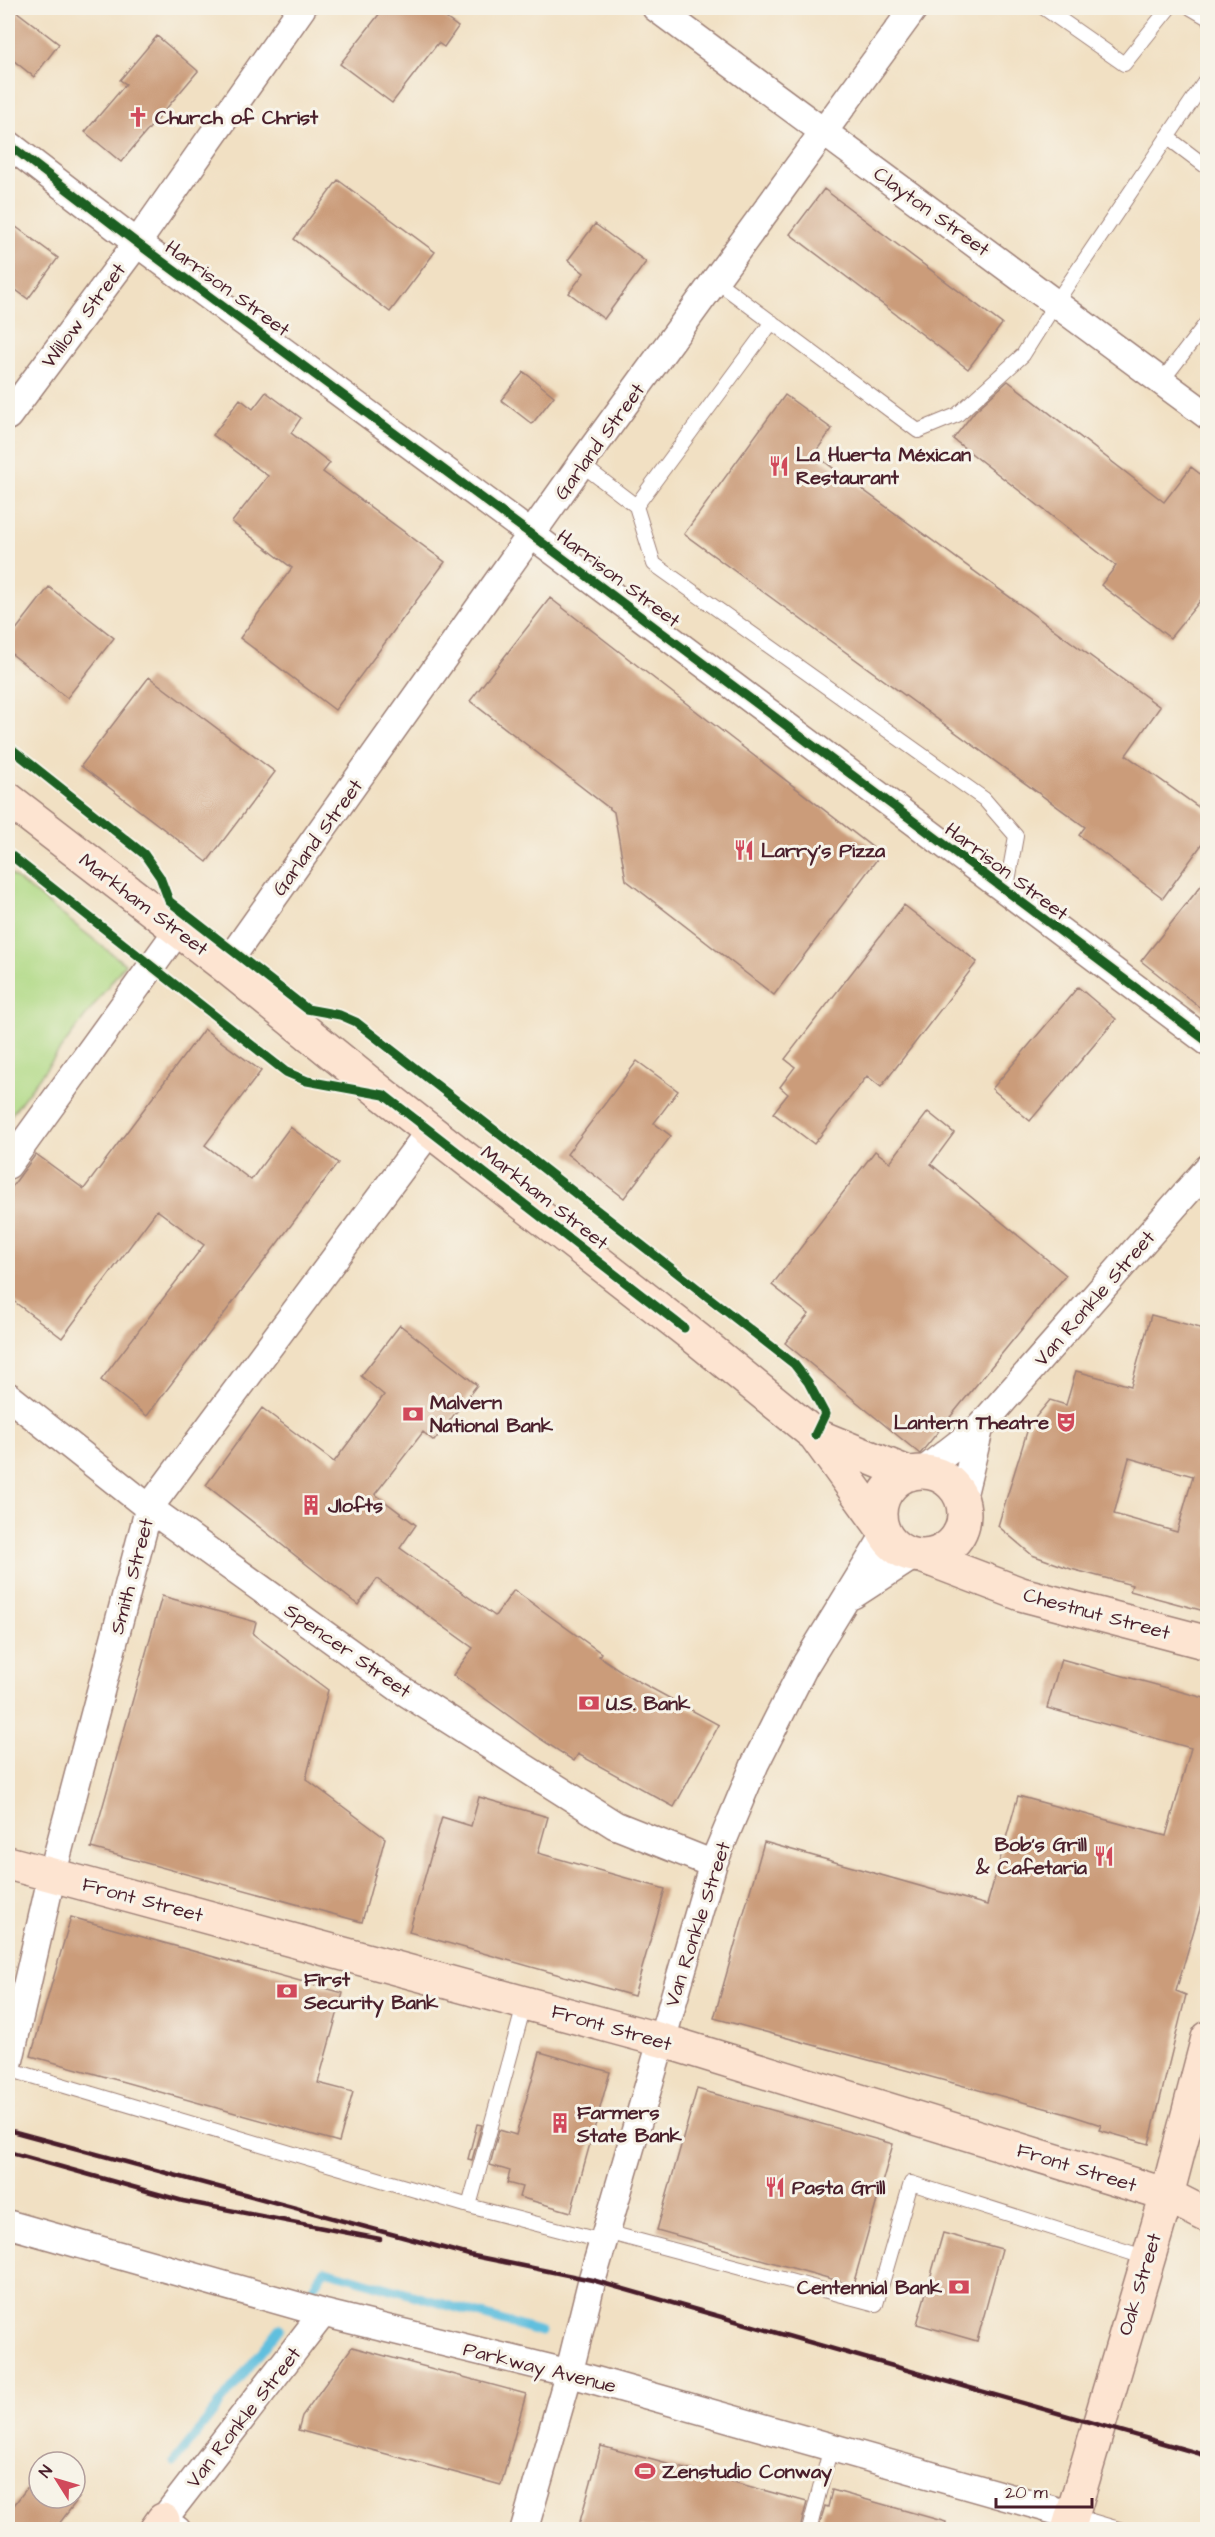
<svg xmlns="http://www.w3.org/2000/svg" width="1215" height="2537" font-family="'Architects Daughter',sans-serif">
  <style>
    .green { fill: #afd984; stroke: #7c7c58; stroke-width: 1.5 }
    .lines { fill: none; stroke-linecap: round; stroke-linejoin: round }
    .stream { stroke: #60bfde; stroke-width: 9 }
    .building { fill: #cb9c7a; fill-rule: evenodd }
    .lane-casing { stroke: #9e8077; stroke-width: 16 }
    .street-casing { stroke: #9e8077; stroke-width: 30 }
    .secondary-casing { stroke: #9e8077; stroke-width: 36 }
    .lane { stroke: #fff; stroke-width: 14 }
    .street { stroke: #fff; stroke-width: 27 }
    .secondary { stroke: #fde4d1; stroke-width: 33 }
    .rail { stroke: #4a1f2b; stroke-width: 4.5 }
    .cycleway-casing { stroke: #f7f3e8; stroke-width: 13 }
    .cycleway { stroke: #1b5e20; stroke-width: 9 }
    .labels { text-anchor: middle; stroke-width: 6; stroke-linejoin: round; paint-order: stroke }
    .poi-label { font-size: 20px; font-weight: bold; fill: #4a1f2b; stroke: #f7f3e8; text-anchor: start }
    .street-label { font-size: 20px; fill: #4a1f2b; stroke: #f7f3e8 }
  </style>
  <rect width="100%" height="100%" fill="#f7f3e8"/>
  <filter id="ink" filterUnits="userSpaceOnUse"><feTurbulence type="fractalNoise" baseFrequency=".0167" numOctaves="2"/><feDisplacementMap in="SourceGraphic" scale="12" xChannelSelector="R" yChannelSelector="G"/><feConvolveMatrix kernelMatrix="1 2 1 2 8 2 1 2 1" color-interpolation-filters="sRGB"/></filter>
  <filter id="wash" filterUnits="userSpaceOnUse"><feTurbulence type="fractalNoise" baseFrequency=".008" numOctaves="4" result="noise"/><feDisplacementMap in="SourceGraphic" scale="24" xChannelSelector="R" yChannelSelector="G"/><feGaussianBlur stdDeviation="1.35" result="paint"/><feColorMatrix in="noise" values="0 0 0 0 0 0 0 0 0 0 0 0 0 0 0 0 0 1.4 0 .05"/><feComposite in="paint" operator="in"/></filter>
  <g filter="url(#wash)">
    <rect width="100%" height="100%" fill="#f1e0c3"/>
    <!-- green -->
    <path class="green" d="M8,872L125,964L8,1119Z"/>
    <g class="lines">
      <!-- stream -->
      <path class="stream" d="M314,2285L325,2270L541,2332
        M174,2462L280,2328"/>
    </g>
    <g id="blocks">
      <!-- building -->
      <path class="building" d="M8,8H12L59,44L34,77L8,56Z
        M384,8H432L458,27L444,47L438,43L392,103L340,64Z
        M157,36L198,71L121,162L85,132L126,84L120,80Z
        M338,180L435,252L390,312L294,239Z
        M824,189L1002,324L968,369L790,234Z
        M8,221L58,258L28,299L8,284Z
        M595,224L646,262L604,319L569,293L584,273L568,260Z
        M524,372L554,396L532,424L501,400Z
        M1008,381L1164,502L1191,467L1208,480V591L1170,638L1101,585L1116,566L953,439L975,411Z
        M266,392L301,418L291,433L330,463L323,472L445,562L335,710L240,638L292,568L232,522L268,476L213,435L240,399L253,409Z
        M785,395L832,429L814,454L1160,707L1126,755L1208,814V836L1163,898L1079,835L1085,827L684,534Z
        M49,587L114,638L67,698L8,651V640Z
        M550,598L881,854L774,995L626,880L614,812L470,701Z
        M149,677L275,772L207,862L81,766Z
        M1208,877V1014L1141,961Z
        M904,905L977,962L881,1087L867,1076L814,1144L773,1113L788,1094L780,1087L795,1067L785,1059Z
        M1078,987L1116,1019L1030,1121L992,1089Z
        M204,1029L261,1071L205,1145L251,1180L290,1127L338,1163L147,1416L101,1380L204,1245L157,1210L62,1338L8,1297V1192L36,1154L84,1189Z
        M637,1061L678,1091L654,1123L671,1136L624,1198L567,1154Z
        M928,1112L954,1133L931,1164L1066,1275L920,1454L785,1343L809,1314L772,1285L875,1151L890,1162Z
        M1151,1315L1208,1330V1612L1130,1591L1132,1585L1071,1569L1032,1555L998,1526L1029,1425L1050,1400L1066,1405L1076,1371L1131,1386ZM1129,1458L1193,1476L1177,1532L1114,1514Z
        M400,1325L477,1385L434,1441L423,1432L375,1494L416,1525L400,1548L495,1616L514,1590L601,1653L599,1656L627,1675L719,1725L674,1807L578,1754L574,1761L539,1738L453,1675L473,1648L377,1579L358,1605L206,1485L262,1408L334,1462L384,1395L361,1376Z
        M162,1596L256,1622L253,1634L328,1690L306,1779L385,1838L362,1922L91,1848Z
        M1061,1659L1208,1699V1882L1176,1991L1186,1995L1149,2144L1099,2130L1101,2125L1067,2114L714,2018L764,1842L987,1905L1018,1796L1166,1836L1191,1748L1047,1708Z
        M479,1797L548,1817L538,1853L665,1889L634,1996L409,1932L442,1817L471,1826Z
        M71,1917L343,1993L318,2083L353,2092L339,2142L31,2056Z
        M540,2052L610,2072L571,2212L519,2197L522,2187L507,2183L510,2171L490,2165L499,2130L516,2135Z
        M697,2089L893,2144L853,2285L657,2230Z
        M477,2124L482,2125L472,2160L468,2159Z
        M943,2233L1002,2249L977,2341L917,2324Z
        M352,2347L526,2394L501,2485L298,2430L302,2416Z
        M601,2446L807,2502L800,2529H597L579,2525Z
        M39,2472V2498H79L55,2529H8V2513Z
        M832,2490L946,2522L945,2529H818L825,2506L828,2507Z"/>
    </g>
  </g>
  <g filter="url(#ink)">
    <use href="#blocks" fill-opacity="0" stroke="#9e8077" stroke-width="1.5"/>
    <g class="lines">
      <!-- lane casing -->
      <g class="lane-casing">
        <path id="lane" d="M1044,8L1124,64L1169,8
          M1191,8L1208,18
          M1167,137L1208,168
          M715,280L918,431L957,415L1023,355L1055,304L1208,77
          M1161,382L1208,321
          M581,464L636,506L654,564L984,799L1016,836L1006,892
          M636,506L772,322
          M525,2002L469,2206L602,2241
          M8,2069L469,2206
          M606,2232L876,2304L911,2183L1147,2258
          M1071,2515L1122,2530
          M809,2530L831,2447"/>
      </g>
      <!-- street casing -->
      <g class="street-casing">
        <path id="street" d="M656,8L1208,416
          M8,144L137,243L532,535L1208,1042
          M8,416L137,243L302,8
          M225,966L581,464L914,8
          M8,1165L178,930
          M8,1396L149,1508L399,1688L615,1825L713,1864
          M922,1472L980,1427L1208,1168
          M962,1500L980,1427
          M853,1595L913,1556
          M8,2067L52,1875L149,1508L431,1129
          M8,2224L323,2313L569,2373L1071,2515
          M177,2530L163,2520L323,2313
          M524,2530L569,2373L592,2280L713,1864L755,1764L804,1667L885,1535"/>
      </g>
      <!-- secondary casing -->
      <g class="secondary-casing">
        <path id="secondary" d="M8,799L225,966L384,1095L697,1339L815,1435L881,1526
          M815,1435L910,1474
          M880 1514a42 42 0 1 1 84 0a42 42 0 1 1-84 0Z
          M924,1557L1021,1594L1208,1643
          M8,1863L661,2040L1167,2195L1208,2216
          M156,2530L163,2520
          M1068,2530L1167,2195L1208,2038"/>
      </g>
      <!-- lane -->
      <use href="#lane" class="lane"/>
      <!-- street -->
      <use href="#street" class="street"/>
      <!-- secondary -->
      <use href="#secondary" class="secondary"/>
      <!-- rail -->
      <path class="rail" d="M8,2130L469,2255L592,2280L1208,2456
        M8,2152L183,2201L380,2239"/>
      <!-- cycleway casing -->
      <g class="cycleway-casing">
        <path id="cycleway" d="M8,144L137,243L532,535L1208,1042
          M8,746L144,854L160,877L169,901L307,1009L340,1015L356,1022L794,1364L808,1382L825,1414L815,1435
          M8,853L286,1072L307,1081L384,1095L684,1328"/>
      </g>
      <!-- cycleway -->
      <use href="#cycleway" class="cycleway"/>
    </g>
  </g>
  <!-- icons -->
  <defs>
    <g id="church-bare" transform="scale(1.62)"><path d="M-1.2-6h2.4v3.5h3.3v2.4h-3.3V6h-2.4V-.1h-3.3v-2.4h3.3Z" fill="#d1495b" stroke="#f7f3e8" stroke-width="2.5" paint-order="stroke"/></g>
    <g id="restaurant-bare" transform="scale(1.62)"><path d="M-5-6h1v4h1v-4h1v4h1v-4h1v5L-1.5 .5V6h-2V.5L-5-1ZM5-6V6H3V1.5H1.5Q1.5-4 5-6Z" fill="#d1495b" stroke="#f7f3e8" stroke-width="2.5" paint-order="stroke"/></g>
    <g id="bank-bare" transform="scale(1.62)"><path d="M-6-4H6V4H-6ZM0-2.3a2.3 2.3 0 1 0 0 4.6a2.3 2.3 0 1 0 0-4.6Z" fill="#d1495b" stroke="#f7f3e8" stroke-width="2.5" paint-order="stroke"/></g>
    <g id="theatre-bare" transform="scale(1.62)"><path d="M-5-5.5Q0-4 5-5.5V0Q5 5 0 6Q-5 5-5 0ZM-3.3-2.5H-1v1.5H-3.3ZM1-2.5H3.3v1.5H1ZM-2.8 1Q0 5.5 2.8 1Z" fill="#d1495b" stroke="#f7f3e8" stroke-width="2.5" paint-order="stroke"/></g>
    <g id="building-bare" transform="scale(1.62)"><path d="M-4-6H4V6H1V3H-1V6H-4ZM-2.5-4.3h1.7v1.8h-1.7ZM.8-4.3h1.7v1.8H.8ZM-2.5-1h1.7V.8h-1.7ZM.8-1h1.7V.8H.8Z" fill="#d1495b" stroke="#f7f3e8" stroke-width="2.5" paint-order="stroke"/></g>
    <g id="stadium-bare" transform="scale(1.62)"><path d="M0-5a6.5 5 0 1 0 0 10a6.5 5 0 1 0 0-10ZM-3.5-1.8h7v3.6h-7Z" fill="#d1495b" stroke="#f7f3e8" stroke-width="2.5" paint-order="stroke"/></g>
  </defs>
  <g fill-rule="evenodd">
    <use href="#church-bare" x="138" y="117"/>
    <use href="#restaurant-bare" x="779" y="466"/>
    <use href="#restaurant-bare" x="744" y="850"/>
    <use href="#bank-bare" x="413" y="1414"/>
    <use href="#theatre-bare" x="1066" y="1422"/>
    <use href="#building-bare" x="311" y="1505"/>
    <use href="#bank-bare" x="589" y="1703"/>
    <use href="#restaurant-bare" x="1104" y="1856"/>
    <use href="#bank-bare" x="287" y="1991"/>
    <use href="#building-bare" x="560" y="2123"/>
    <use href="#restaurant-bare" x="775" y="2187"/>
    <use href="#bank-bare" x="959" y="2287"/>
    <use href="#stadium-bare" x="645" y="2471"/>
  </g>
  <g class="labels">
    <!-- poi labels -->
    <g class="poi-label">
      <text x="155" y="124">Church of Christ</text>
      <text x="796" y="461">La Huerta Méxican<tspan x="796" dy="23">Restaurant</tspan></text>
      <text x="761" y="857">Larry's Pizza</text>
      <text x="430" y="1409">Malvern<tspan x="430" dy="23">National Bank</tspan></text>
      <text x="1049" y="1429" text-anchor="end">Lantern Theatre</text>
      <text x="328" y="1512">Jlofts</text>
      <text x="606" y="1710">U.S. Bank</text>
      <text x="1087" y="1851" text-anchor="end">Bob's Grill<tspan x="1087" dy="23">&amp; Cafetaria</tspan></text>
      <text x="304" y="1986">First<tspan x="304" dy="23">Security Bank</tspan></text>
      <text x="577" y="2119">Farmers<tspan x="577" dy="23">State Bank</tspan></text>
      <text x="792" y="2194">Pasta Grill</text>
      <text x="942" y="2294" text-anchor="end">Centennial Bank</text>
      <text x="662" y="2478">Zenstudio Conway</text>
    </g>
    <!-- street labels -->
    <g class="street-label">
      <text transform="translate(932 211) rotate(36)" y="7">Clayton Street</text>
      <text transform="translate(228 288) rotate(36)" y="7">Harrison Street</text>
      <text transform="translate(83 315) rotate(-53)" y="7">Willow Street</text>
      <text transform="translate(599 441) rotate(-54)" y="7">Garland Street</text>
      <text transform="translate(619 578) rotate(37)" y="7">Harrison Street</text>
      <text transform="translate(317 837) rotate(-54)" y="7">Garland Street</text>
      <text transform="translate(1007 871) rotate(37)" y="7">Harrison Street</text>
      <text transform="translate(144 904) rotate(37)" y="7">Markham Street</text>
      <text transform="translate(545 1197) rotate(38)" y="7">Markham Street</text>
      <text transform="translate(1094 1298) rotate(-49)" y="7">Van Ronkle Street</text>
      <text transform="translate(131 1576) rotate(-75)" y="7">Smith Street</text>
      <text transform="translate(1097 1613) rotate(15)" y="7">Chestnut Street</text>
      <text transform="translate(348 1650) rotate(35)" y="7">Spencer Street</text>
      <text transform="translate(143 1899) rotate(15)" y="7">Front Street</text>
      <text transform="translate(697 1924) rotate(-72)" y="7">Van Ronkle Street</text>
      <text transform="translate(612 2027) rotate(16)" y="7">Front Street</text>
      <text transform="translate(1077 2167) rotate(17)" y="7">Front Street</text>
      <text transform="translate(1139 2284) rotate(-73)" y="7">Oak Street</text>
      <text transform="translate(540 2367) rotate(14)" y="7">Parkway Avenue</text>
      <text transform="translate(243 2417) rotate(-52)" y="7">Van Ronkle Street</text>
    </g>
  </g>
  <!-- margin -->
  <rect width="1215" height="2537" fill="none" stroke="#f7f3e8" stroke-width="30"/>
  <!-- north arrow -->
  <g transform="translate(57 2480) rotate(307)"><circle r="28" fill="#f7f3e8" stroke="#b29e9c" stroke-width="1.5"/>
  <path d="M0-4.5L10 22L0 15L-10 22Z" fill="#d1495b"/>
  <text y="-9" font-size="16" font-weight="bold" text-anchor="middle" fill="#4a1f2b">N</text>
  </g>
  <!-- scale -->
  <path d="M996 2498v9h96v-9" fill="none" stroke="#4a1f2b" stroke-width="3"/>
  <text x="1005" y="2498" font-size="18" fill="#4a1f2b" stroke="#f7f3e8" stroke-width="4.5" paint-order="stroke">20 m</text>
</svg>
